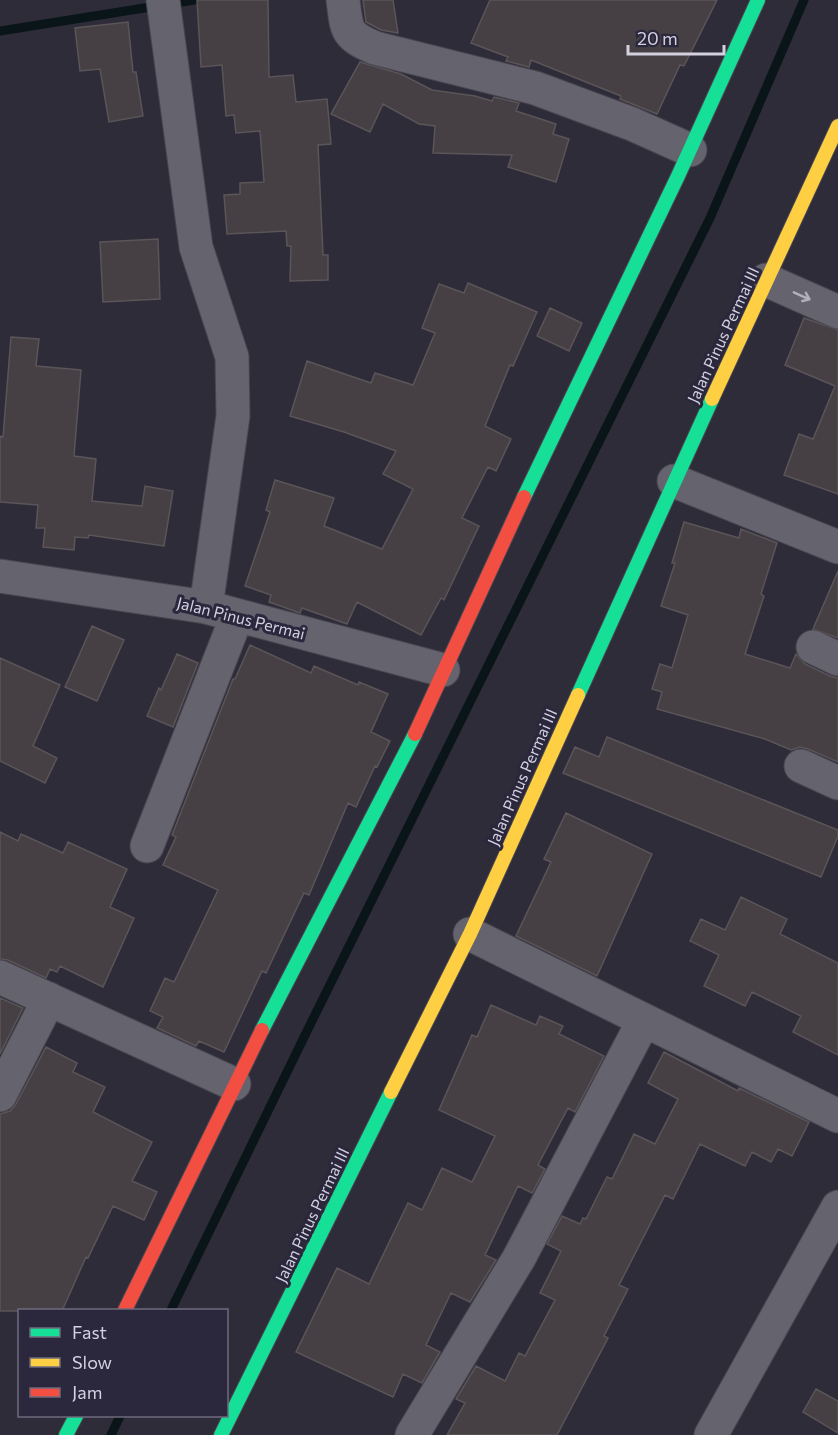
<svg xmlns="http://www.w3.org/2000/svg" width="838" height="1435" font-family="Commissioner,sans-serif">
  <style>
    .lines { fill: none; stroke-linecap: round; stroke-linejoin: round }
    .stream { stroke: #091518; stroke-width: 9 }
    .building { fill: #464045; stroke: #5b5459; stroke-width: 1.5 }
    .street-casing { stroke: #484751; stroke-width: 35 }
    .fast-casing { stroke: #484751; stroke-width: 16 }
    .slow-casing { stroke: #484751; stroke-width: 16 }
    .jam-casing { stroke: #484751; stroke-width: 16 }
    .street { stroke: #65636e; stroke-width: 33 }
    .fast { stroke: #16e098; stroke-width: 14 }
    .slow { stroke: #ffcf43; stroke-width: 14 }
    .jam { stroke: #f24e42; stroke-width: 14 }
    .oneway { stroke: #b2b0be }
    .labels { text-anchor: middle; stroke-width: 6; stroke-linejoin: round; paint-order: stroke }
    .street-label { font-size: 16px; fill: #d3d1e0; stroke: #2b273d }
  </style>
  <rect width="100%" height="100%" fill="#2e2c38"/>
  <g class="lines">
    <!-- stream -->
    <path class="stream" d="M0,31L194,0
      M171,1310L308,1029L710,218L804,0
      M111,1435L120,1416"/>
  </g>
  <!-- building -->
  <path class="building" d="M197,0H268L269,77L293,75L296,102L327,99L331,144L318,145L323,255H328V280L290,281L291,246H287L286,231L227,234L224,195L240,194V183L264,182L260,131L236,133L234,115L226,116L222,65L201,67Z
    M363,0H393L398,33L381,30L366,22Z
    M490,0H717L684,66L680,65L657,114L620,99L621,96L531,60L529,67L506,61L508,57L471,43Z
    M128,22L133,72H136L143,116L109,122L100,69L80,71L75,28Z
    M360,62L401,74L432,90L475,96L492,101L494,97L519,103L516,111L556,124L553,134L569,139L556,182L508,167L512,155L433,153L435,126L419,124L383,104L370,132L331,114Z
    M158,239L160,299L103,302L100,242Z
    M468,283L537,312L513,366L510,365L485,426L511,439L496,471L488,467L462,518L479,526L444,600L441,598L421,635L357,602L347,624L302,608L300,613L269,602L271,595L245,586L270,512L266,510L275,480L334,498L324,526L382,549L413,489L383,474L396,451L344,432L290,416L307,361L371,383L375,373L413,385L435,333L422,328L439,284L464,293Z
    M550,308L582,323L569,351L537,336Z
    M804,318L838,330V494L784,475L799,434L813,439L835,386L785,365Z
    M11,337L39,339L36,366L81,370L74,456L96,459L92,501L142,506L145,486L173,491L164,546L89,535L88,538L75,537L74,550L43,547L45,528H36L38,505L0,502V436L3,437Z
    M684,522L739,538L741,529L777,543L761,594L764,596L745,654L790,668L796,654L805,664L830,676L838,678V762L808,749L800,747L791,750L765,739L657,709L662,692L652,689L660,664L672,668L688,615L661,606L675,563H672Z
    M838,571V638L813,629Z
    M92,626L124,640L97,701L65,687Z
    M250,645L311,673L314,666L358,685L359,682L388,694L371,732L390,741L377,767L375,766L356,807L348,803L309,895L304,893L266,973L262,971L224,1052L199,1041L196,1046L157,1028L163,1017L150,1011L165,978L174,982L218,890L163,865L176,837L172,835L233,679H235Z
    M177,654L198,663L173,727L147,716L159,688L161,690Z
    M0,658L60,685L33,746L57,758L45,783L0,761Z
    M607,737L838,830V836L821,877L563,773L575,747L599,757Z
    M566,813L652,854L597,976L516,936L551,862L544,859Z
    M0,832L18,841L21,834L63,853L68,842L127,869L110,907L134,918L103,987L60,966L57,972L50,969L46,978L8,960L0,959Z
    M741,897L787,919L780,934L838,963V1055L793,1032L801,1016L752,992L745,1006L704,986L719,955L690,941L701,919L725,930Z
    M0,998L23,1008L0,1054Z
    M491,1005L536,1025L540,1016L563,1026L559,1034L604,1056L575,1112L568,1108L538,1165L545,1169L532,1193L518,1186L485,1255L496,1260L470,1302L451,1293L426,1345L440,1352L422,1383L403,1374L393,1397L296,1352L337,1268L369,1284L408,1203L422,1210L442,1168L472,1182L495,1136L439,1110L472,1035L477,1037Z
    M46,1047L77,1063L73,1072L105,1087L93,1112L152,1142L132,1181L157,1192L144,1220L113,1206L88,1258L86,1257L62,1311H0V1114L10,1111L16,1104Z
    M664,1052L738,1091L739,1088L809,1122L792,1156L778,1149L771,1162L752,1152L745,1166L700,1144L673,1199L665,1195L619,1285L628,1289L604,1336L608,1338L557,1435H447L465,1403L456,1399L476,1366L505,1381L519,1353L525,1356L555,1300L540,1293L561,1251L547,1244L562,1216L580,1224L583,1218L586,1219L607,1177L612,1179L634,1134L655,1144L678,1099L648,1083Z
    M816,1389L838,1401V1433L803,1412Z"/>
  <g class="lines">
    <!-- street casing -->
    <g class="street-casing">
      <path id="street" d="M163,0L196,247L232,357L233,416L206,607
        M343,0C347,31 345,35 375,48L535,88L632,124L690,150
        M766,280L838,312
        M674,481L838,547
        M0,576L206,607L443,670
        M813,647L838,659
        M801,766L838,783
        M147,846L237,616
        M470,934L838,1116
        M0,977L234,1084
        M0,1095L49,999
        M412,1435L519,1258L644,1020
        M711,1435L838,1207"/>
    </g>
    <!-- fast casing -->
    <g class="fast-casing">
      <path id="fast" d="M524,497L678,176L758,0
        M578,695L712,399
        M262,1030L415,734
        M66,1435L76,1416
        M221,1435L391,1092"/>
    </g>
    <!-- slow casing -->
    <g class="slow-casing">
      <path id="slow" d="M712,399L838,126
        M391,1092L470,934L578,695"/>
    </g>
    <!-- jam casing -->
    <g class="jam-casing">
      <path id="jam" d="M415,734L524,497
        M125,1310L262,1030"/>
    </g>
    <!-- street -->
    <use href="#street" class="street"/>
    <!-- fast -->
    <use href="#fast" class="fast"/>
    <!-- slow -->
    <use href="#slow" class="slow"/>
    <!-- jam -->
    <use href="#jam" class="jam"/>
  </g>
  <!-- one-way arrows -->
  <defs><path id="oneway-shaft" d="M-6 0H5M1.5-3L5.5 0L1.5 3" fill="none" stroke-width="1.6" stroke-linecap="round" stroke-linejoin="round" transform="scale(1.5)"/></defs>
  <use class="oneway" href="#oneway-shaft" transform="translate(802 296) rotate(24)"/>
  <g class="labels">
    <!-- street labels -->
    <g class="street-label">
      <text transform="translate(723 335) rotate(-65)" y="6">Jalan Pinus Permai III</text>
      <text transform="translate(241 618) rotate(14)" y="6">Jalan Pinus Permai</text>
      <text transform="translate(522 777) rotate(-66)" y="6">Jalan Pinus Permai III</text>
      <text transform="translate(312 1215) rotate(-64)" y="6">Jalan Pinus Permai III</text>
    </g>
  </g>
  <!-- legend -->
  <rect x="18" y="1309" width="210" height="108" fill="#2b273d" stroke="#6e6b7e" stroke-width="1.5"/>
  <rect x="30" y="1328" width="30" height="9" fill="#16e098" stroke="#6e6b7e" stroke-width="1.5"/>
  <text x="72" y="1339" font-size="18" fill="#d3d1e0">Fast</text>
  <rect x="30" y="1358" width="30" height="9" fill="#ffcf43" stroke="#6e6b7e" stroke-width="1.5"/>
  <text x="72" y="1369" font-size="18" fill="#d3d1e0">Slow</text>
  <rect x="30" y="1388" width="30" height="9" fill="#f24e42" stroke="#6e6b7e" stroke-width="1.5"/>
  <text x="72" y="1399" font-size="18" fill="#d3d1e0">Jam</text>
  <!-- scale -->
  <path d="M628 45v9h96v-9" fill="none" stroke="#d3d1e0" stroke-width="3"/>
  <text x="637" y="45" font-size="18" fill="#d3d1e0" stroke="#2b273d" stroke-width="4.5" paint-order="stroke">20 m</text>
</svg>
